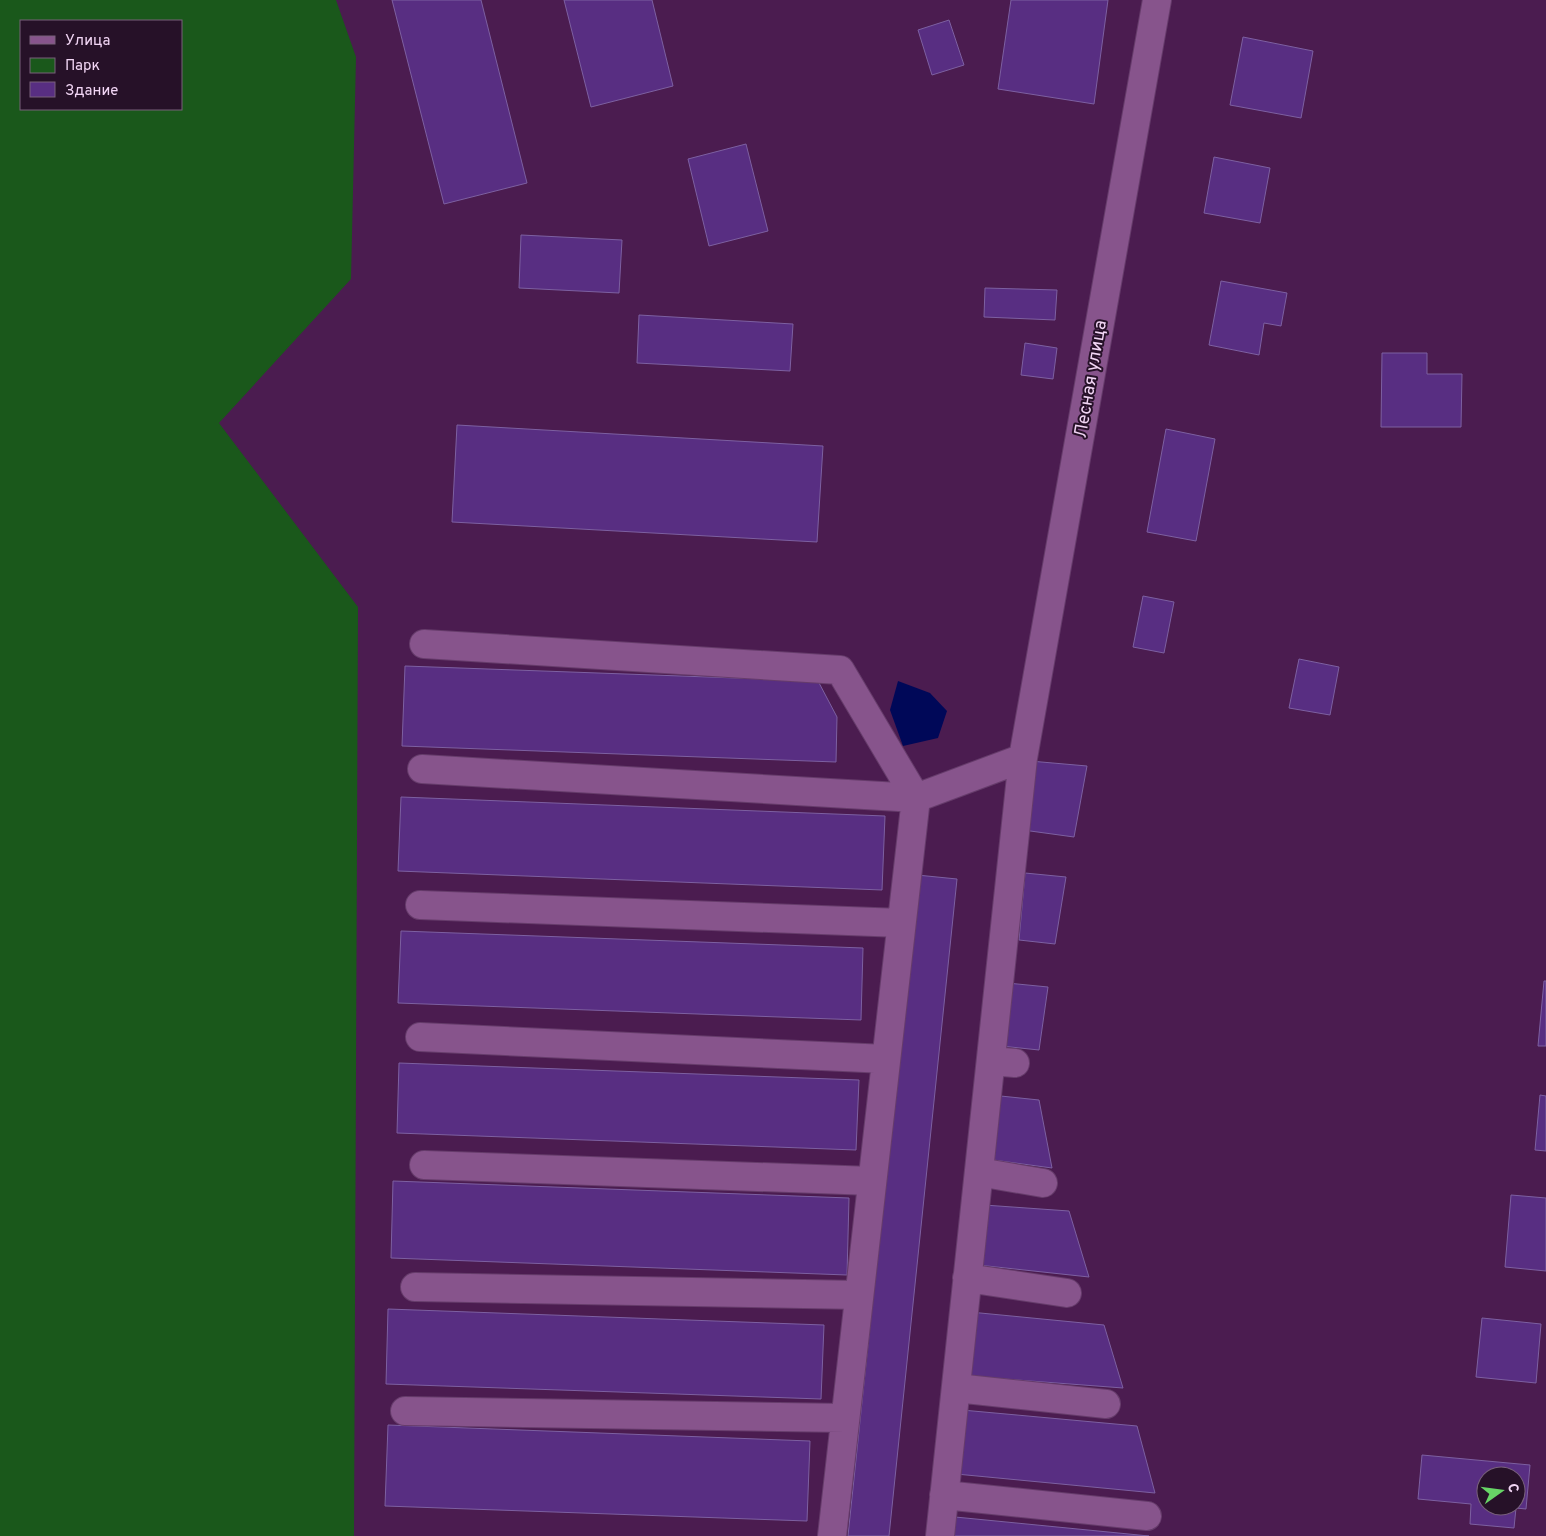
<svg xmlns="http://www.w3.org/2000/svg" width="1546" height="1536" font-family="Overpass,sans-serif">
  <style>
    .green { fill: #1a581b; fill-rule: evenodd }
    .water { fill: #000858 }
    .building { fill: #582e82; stroke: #7d60a1; fill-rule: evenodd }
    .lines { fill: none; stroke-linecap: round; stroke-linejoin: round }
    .minor-casing { stroke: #663c6b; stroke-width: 30 }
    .minor { stroke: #87548c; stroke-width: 28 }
    .labels { text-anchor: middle; stroke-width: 4; stroke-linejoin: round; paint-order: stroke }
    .street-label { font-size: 18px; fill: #f2d6f5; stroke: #261128 }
  </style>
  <rect width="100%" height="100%" fill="#4b1c50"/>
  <!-- green -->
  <path class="green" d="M0,0H336L356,57L351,279L219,423L358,607L354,1536H0ZM21,21H181V109H21Z"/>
  <!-- water -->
  <path class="water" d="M898,681L930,693L947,711L938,738L903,746L890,710Z"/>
  <!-- building -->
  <path class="building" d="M392,0H481L527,183L444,204Z
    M564,0H652L673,86L591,107Z
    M1011,0H1108L1094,104L998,89Z
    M949,20L964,65L932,75L918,30Z
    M1243,37L1313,51L1301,118L1230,105Z
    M746,144L768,231L709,246L688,159Z
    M1214,157L1270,168L1260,223L1204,213Z
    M521,235L622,240L619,293L519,288Z
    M1221,281L1287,293L1281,326L1264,323L1259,355L1209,345Z
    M985,288L1057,290L1055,320L984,317Z
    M639,315L793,324L790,371L637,363Z
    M1025,343L1057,348L1053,379L1021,375Z
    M1382,353H1427V374H1462L1461,427H1381Z
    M457,425L823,446L817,542L452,522Z
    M1166,429L1215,439L1196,541L1147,532Z
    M1143,596L1174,602L1164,653L1133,647Z
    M1299,659L1339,667L1330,715L1289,708Z
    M405,666L818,681L837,717L836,762L402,746Z
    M1030,761L1087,766L1074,837L1023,830Z
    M401,797L885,816L882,890L398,871Z
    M1025,873L1066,877L1055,944L1019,940Z
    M917,875L957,879L889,1536H848Z
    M401,931L863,948L861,1020L398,1003Z
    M1544,981H1546V1046H1538Z
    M1007,983L1048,987L1039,1050L1001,1046Z
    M399,1063L859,1080L856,1150L397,1133Z
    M991,1095L1039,1100L1052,1168L986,1159Z
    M1540,1095L1546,1096V1151L1535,1150Z
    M393,1181L849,1198L847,1275L391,1258Z
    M1511,1195L1546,1198V1271L1505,1267Z
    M984,1205L1069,1211L1089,1277L978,1265Z
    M388,1309L824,1325L821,1399L386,1384Z
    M970,1312L1104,1325L1123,1388L964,1376Z
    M1482,1318L1541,1324L1536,1383L1476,1377Z
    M962,1410L1137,1426L1155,1493L956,1474Z
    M388,1425L810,1441L807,1521L385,1506Z
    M1422,1455L1530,1465L1526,1509L1516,1508L1514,1528L1470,1524L1471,1504L1418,1499ZM1486,1476H1516V1506H1486Z
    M945,1516L1149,1536H944Z"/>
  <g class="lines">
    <!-- minor casing -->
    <g class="minor-casing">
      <path id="minor" d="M422,769L916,798L840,670L424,644
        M420,905L901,923
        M420,1037L886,1059
        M991,1061L1015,1063
        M424,1165L872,1181
        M979,1172L1043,1183
        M967,1278L1067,1293
        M415,1287L859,1295
        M956,1388L1106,1404
        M405,1411L845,1418
        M944,1495L1147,1516
        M832,1536L916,798L1023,758
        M940,1536L1023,758L1157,0"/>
    </g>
    <!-- minor -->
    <use href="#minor" class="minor"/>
  </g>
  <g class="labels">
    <!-- street labels -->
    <g class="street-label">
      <text transform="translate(1090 379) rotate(-80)" y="6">Лесная улица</text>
    </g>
  </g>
  <!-- legend -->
  <rect x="20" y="20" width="162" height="90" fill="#261128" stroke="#78607a"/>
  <rect x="30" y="36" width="25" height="8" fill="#87548c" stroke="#78607a"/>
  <text x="65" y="45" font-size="15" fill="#f2d6f5">Улица</text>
  <rect x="30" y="58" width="25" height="15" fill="#1a581b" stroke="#78607a"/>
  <text x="65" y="70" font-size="15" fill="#f2d6f5">Парк</text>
  <rect x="30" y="82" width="25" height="15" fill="#582e82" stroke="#78607a"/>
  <text x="65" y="95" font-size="15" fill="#f2d6f5">Здание</text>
  <!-- north arrow -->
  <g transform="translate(1501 1491) rotate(76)"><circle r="24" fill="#261128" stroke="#78607a"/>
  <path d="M0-4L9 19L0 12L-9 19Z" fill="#67d466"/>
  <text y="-8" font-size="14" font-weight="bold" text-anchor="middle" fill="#f2d6f5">С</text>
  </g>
</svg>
